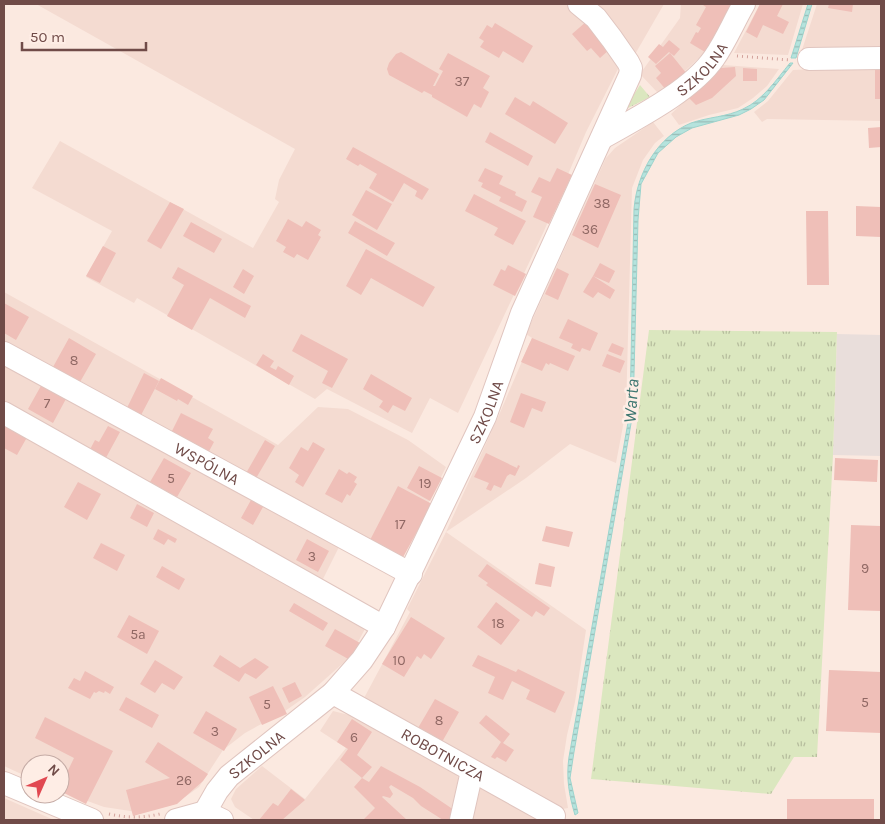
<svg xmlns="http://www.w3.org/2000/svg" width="885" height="824" font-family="Karla,sans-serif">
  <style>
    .residential { fill: #f4dbd1 }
    .industrial { fill: #e9dedb }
    .grass { fill: url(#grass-tufts) }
    .water { fill: url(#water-rules); stroke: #9cd4cd }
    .building { fill: #efbfb8 }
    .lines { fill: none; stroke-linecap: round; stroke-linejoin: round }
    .minor-casing { stroke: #e0c5bf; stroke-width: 24 }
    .path { stroke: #d3a29c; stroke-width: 3; stroke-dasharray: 1 4; stroke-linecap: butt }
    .minor { stroke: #fff; stroke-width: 22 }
    .labels { text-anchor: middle; stroke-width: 5; stroke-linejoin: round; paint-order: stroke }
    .number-label { font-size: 14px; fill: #906864 }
    .street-label { font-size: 16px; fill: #704b48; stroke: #feede5 }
    .water-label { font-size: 18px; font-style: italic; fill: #3d7670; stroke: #feede5 }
  </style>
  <defs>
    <pattern id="grass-tufts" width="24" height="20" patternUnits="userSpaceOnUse" patternTransform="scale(1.25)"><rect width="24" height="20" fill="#dbe7bf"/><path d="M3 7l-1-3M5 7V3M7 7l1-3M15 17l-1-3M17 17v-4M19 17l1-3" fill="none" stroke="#b6bd9d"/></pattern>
    <pattern id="water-rules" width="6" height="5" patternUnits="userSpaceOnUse" patternTransform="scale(1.25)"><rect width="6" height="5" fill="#b5e3dd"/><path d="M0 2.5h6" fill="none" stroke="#98bab5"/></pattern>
  </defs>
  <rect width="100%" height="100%" fill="#fbe9e0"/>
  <!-- residential -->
  <path class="residential" d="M36,4H570L621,63L586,132L544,231L458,413L430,398L412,433L327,389L315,399L137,298L134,303L86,277L112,231L32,188L60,141L253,248L279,202L275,199L279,180L295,149Z
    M590,4H664L634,56Z
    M681,4H735L704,53L667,88L657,92L640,74L680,18Z
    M760,4H803L788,55L734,53Z
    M817,4H881V55L800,56Z
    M723,65L779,69L767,86L753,98L738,108L709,115L679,125L671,114Z
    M881,66V121L767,119L762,122L754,112L768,101L793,70Z
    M653,122L664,136L655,143L643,160L632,188L626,410L616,463L570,444L526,478L446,532L586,630L575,702L567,735L563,761L564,784L568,808L557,810L363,700L410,612L407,609L446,532L499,415L532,338L526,334L606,158L615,148Z
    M4,292L278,445L318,407L348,409L408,440L446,467L400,560L4,347Z
    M4,356L342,541L320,585L4,409Z
    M4,423L366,627L350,657L305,697L285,711L245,733L223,750L199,787L185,797L137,812L104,807L60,791V764H30V778L4,766Z
    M333,711L353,716L455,771L463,787L456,820H254L235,807L231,799L236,789L262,766L305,799L346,748L320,731Z
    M480,786L545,820H467Z
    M4,798L54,820H4Z"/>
  <!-- industrial -->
  <path class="industrial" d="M837,334L881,335V456L833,455Z"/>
  <!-- grass -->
  <path class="grass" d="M640,85L650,97L624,110Z
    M649,330L837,332L833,455L817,757H794L771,794L591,779Z"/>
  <!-- water -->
  <path class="water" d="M808,4H812L796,58H791Z
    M790,63H793L764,100L751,109L739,115L692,128L676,137L658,153L641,184L638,220L633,412L574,752L570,778L578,813L575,815C569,795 566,778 569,757L630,411L634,209C637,173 657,137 691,123C708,117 727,117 743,109C763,100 776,80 790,63Z"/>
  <!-- building -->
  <path class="building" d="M704,4H735L705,52L690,43L696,32L698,33L701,28L696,25L706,7L703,5Z
    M760,4H783L777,16L789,22L783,34L763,25L757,38L746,32Z
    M829,4H853L852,12L828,8Z
    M587,21L610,49L600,58L591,48L587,51L572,34Z
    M495,23L533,46L523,63L503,51L499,58L480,47L484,41L479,38L487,25L492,28Z
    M669,40L680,49L674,56L669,52L656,64L648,57L659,44L663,47Z
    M401,52L439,74L433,86H435L443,71L439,69L448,53L490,76L483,88L489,92L481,108L474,104L467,117L432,97V95L424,91L422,93L389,75L387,69L389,63L396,54Z
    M670,53L687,74L667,91L656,78L661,73L655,66Z
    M735,67L736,76L712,98L696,105L689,98L721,68Z
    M875,67H881V99H875Z
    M743,68L757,69V81H743Z
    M515,97L530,106L533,101L568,123L555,144L505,114Z
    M881,127V147L869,148L868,128Z
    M490,132L533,156L528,166L485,142Z
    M353,147L429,189L422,200L415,196L417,191L404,183L393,202L369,188L377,174L360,164L358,166L346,159Z
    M485,168L503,176L499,184L516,192L515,195L527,201L522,212L499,201L501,197L481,187L483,183L478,181Z
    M557,168L572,175L549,224L533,217L542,197L531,192L539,177L550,182Z
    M595,184L621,195L598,248L572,235Z
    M366,190L392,204L377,230L352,215Z
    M474,194L526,221L513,245L494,235L498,228L465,211Z
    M170,202L184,209L161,249L147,241Z
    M856,206L881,207V237L856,236Z
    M806,211H828L829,285H807Z
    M288,219L302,227L306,221L321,230L318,235L321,237L308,260L297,254L294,258L283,252L286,247L276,241Z
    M355,221L395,243L387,256L348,233Z
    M191,222L222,239L214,253L183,236Z
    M103,246L116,253L100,283L86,276Z
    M366,249L435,287L423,307L371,278L361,295L346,286Z
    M600,263L615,271L609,283L593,276Z
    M508,265L526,274L515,296L493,285L501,269L505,271Z
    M178,267L251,306L245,318L210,298L192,330L167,316L184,285L172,278Z
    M557,268L569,274L558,300L545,294Z
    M243,269L254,276L244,294L233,287Z
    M593,276L615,290L610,299L598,292L593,298L583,292Z
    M4,303L29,317L16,340L4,333Z
    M568,319L598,333L590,351L582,348L580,352L571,348L573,344L559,338Z
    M301,334L348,359L332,388L322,383L328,371L292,351Z
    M69,338L96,354L80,382L53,367Z
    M532,338L575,356L568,371L550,363L549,365L546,363L542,371L521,362Z
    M612,343L624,348L621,356L608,351Z
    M263,354L274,361L270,367L276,370L278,366L294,376L289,385L256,365Z
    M607,354L625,361L620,373L602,366Z
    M144,373L159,381L140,417L126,410Z
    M371,374L412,398L405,411L393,405L388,413L379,407L383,401L363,389Z
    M161,378L193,396L188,405L178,399L177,401L155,389Z
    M42,384L67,397L53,423L28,409Z
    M521,393L546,402L542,412L532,408L524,428L510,422Z
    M181,413L213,429L208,438L214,442L207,455L170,435Z
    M4,418L30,432L17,455L4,448Z
    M108,426L120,432L102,465L86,457L95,440L99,442Z
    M265,440L275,446L255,480L245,475Z
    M313,442L325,449L303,487L295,482L299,475L289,468L301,447L308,451Z
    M486,453L517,468L518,465L520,466L515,476L510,474L507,476L501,488L494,485L491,491L486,489L489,483L474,477Z
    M164,458L191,473L177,497L150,482Z
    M835,458L878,460L877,482L834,480Z
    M419,466L442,478L430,501L407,488Z
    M339,469L347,474L349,472L357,477L354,482L357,484L350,496L347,494L342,503L325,494Z
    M78,482L101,494L87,520L64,507Z
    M398,486L432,504L401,561L368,544Z
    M256,491L268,498L253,525L241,518Z
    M137,504L154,513L147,527L130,518Z
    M851,525L881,526V611L848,610Z
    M546,526L573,532L569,547L542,541Z
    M158,529L177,539L175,543L168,539L164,545L153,539Z
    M307,539L329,551L318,572L296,560Z
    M101,543L125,555L117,571L93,558Z
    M539,563L555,567L551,587L535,584Z
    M487,564L550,608L544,616L536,611L532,617L486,585L488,583L478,576Z
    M162,566L185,579L179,590L156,577Z
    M496,602L520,620L501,645L477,627Z
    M294,603L328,623L323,631L289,611Z
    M129,615L159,631L147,654L117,637Z
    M411,617L445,638L431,659L424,654L421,659L417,656L404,677L382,664Z
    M335,629L360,643L350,660L325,646Z
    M220,655L240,668L255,658L269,667L256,679L245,673L239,682L213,666Z
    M478,655L516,672L518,669L565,692L555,713L526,699L530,690L512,681L503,700L488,693L495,677L472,666Z
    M155,660L183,677L174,690L162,683L155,693L140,684Z
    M829,670L881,672V733L826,731Z
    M85,671L114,687L110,694L105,691L104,693L99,691L96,693L94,692L90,699L68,688L74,678L80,681Z
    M295,682L302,696L289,703L282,688Z
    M273,686L287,714L262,725L249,697Z
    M126,697L159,715L152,728L119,710Z
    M435,699L459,712L442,742L418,728Z
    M206,711L237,729L224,751L193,733Z
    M486,715L510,734L503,743L514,750L506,762L497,757L495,759L491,757L501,742L479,723Z
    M45,717L113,751L86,804L60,791V787L74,758L35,738Z
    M352,719L372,732L357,755L372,767L362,778L340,760L348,749L337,742Z
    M158,742L208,774L203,781L177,804L133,816L126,790L170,778L145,762Z
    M381,766L420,787L457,812L451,820H443L421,806L413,798L391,785L389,787L393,794L390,798L383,796L382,797L407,820H363L375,808L354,787L362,778L369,782Z
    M291,789L305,800L282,820H259L273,803L278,806Z
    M787,799H874V820H787Z"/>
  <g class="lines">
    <!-- minor casing -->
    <g class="minor-casing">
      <g id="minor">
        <path d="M809,59L881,58"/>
        <path id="s1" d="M602,138C637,118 691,91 714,58C726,41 734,21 744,4"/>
        <path id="s2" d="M4,353L411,574"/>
        <path d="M4,413L384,627"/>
        <path id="s3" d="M333,693L554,816"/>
        <path d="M4,783L92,820"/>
        <path id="s4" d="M205,812L217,791L229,776L333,693L362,660L384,627L485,417L522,313L630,75L631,68L628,62L612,39L596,18L579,4"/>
        <path d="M176,820L205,812L222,820"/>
        <path d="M461,820L472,771"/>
      </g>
    </g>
    <!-- path -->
    <path class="path" d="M737,56L790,60
      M109,814C127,818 142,818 160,814"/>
    <!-- minor -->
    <use href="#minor" class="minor"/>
  </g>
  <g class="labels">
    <!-- number labels -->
    <g class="number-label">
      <text x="462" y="86">37</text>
      <text x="602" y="208">38</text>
      <text x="590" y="234">36</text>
      <text x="74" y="365">8</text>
      <text x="47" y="408">7</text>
      <text x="171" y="483">5</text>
      <text x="425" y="488">19</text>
      <text x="400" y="529">17</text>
      <text x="312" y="561">3</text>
      <text x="865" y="573">9</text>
      <text x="498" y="628">18</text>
      <text x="138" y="639">5a</text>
      <text x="399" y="665">10</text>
      <text x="865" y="707">5</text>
      <text x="267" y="709">5</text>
      <text x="439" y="725">8</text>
      <text x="215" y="736">3</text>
      <text x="354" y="742">6</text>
      <text x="184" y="785">26</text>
    </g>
    <!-- street labels -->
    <g class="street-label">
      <text dy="6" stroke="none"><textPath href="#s1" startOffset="122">SZKOLNA</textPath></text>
      <text dy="6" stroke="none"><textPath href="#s4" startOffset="498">SZKOLNA</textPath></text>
      <text dy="6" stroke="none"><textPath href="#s2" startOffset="231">WSPÓLNA</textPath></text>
      <text dy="6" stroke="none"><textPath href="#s4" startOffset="78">SZKOLNA</textPath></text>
      <text dy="6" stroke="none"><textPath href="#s3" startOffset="126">ROBOTNICZA</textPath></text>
    </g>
    <!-- water labels -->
    <g class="water-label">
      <text transform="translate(631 401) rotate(-86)" y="6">Warta</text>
    </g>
  </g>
  <!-- border -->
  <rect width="885" height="824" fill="none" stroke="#704b48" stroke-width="10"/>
  <!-- north arrow -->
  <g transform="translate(45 779) rotate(45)"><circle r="24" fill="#feede5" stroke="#c5aca6"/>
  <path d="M0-4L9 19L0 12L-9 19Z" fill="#e14851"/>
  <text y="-8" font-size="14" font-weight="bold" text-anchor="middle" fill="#704b48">N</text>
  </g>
  <!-- scale -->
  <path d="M22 42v8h124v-8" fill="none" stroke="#704b48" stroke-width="2.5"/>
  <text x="30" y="42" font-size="15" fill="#704b48" stroke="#feede5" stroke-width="4" paint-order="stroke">50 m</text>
</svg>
